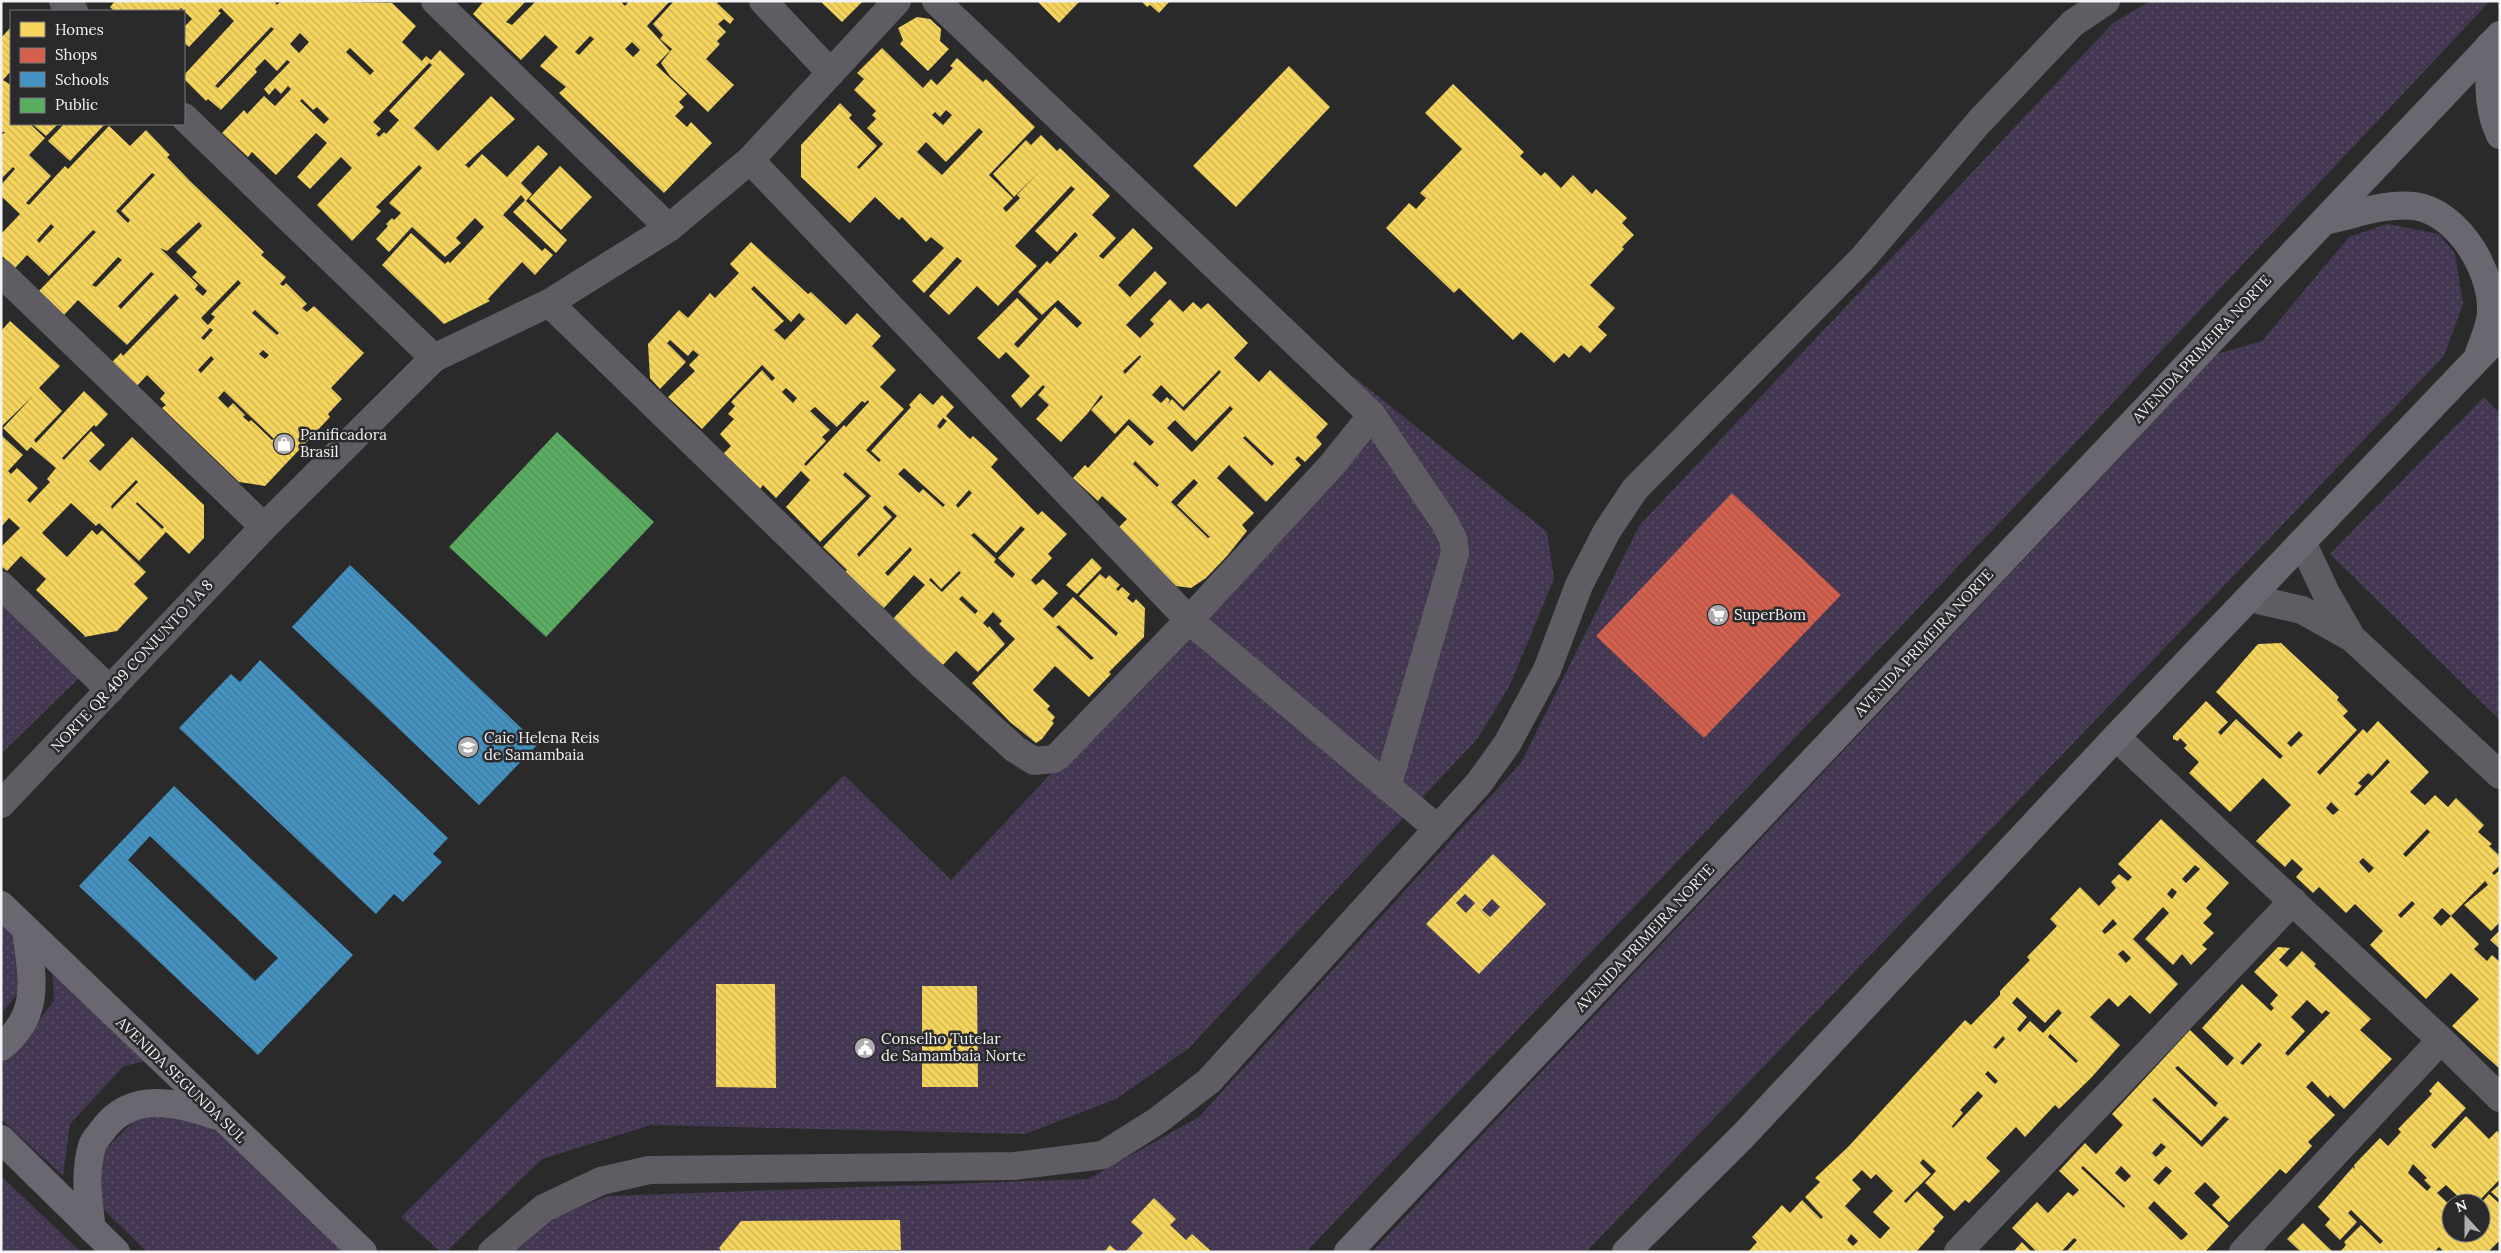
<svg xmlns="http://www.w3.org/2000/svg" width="2501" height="1253" font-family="Lora,serif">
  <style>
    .park { fill: url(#park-dots) }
    .homes { fill: url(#homes-back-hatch); fill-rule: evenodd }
    .shops { fill: url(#shops-back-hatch) }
    .schools { fill: url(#schools-back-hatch); fill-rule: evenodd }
    .public { fill: url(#public-back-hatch) }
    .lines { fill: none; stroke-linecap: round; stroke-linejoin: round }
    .minor { stroke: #5f5c63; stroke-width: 28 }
    .tertiary { stroke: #5f5c63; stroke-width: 28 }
    .secondary { stroke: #6b6770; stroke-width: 28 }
    .labels { text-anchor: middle; stroke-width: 5; stroke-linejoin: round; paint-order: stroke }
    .street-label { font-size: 15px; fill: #f3f2f4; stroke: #2a292c }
    .poi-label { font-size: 15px; fill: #f3f2f4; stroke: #2a292c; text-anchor: start }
  </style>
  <defs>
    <pattern id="park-dots" width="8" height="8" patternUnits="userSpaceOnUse" patternTransform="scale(1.25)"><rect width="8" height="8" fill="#433752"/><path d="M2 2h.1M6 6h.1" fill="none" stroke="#5f546c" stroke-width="1.8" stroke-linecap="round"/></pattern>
    <pattern id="homes-back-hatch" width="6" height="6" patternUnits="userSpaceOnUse" patternTransform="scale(1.25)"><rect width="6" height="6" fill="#f6d55c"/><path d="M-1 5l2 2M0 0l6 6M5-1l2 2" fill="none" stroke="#cbb257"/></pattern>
    <pattern id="shops-back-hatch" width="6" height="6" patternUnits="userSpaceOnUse" patternTransform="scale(1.25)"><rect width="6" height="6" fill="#d6604d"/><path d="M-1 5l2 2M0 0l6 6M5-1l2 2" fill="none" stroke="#a5584c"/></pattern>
    <pattern id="schools-back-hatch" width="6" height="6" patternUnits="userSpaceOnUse" patternTransform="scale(1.25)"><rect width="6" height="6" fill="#4393c3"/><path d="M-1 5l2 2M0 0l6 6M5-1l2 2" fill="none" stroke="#457998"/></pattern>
    <pattern id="public-back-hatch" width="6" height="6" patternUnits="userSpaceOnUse" patternTransform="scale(1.25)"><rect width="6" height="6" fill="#5aae61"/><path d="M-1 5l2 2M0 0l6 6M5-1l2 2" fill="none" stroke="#55905a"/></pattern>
  </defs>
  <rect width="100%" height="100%" fill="#2a2a2b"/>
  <!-- park -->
  <path class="park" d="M2150,1H2490L2061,458L1306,1252H511L545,1221L608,1196L1088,1179L1199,1117L1521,763L1639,526L2113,23Z
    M2387,224L2439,234L2455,254L2463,304L2444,356L1586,1252H1372L2217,354L2262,341L2349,237Z
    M1353,376L1547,532L1554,579L1510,685L1478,738L1188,1049L1116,1099L1025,1134L651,1125L542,1159L446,1252H441L401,1217L844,775L951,880L1365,439Z
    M2484,397L2500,413V720L2330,554Z
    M1,601L81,676L1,754Z
    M1,910L13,921L20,990L1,1014Z
    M51,953L163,1057L124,1066L70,1124L63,1176L1,1119V1061L7,1060L54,1001Z
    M195,1100L357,1252H147L96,1202L103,1152L153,1102Z
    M1,1176L81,1252H1Z"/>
  <!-- homes -->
  <path class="homes" d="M115,1H274L277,5L281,1L392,3L416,26L402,42L422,61L426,56L431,60L440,50L465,74L414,128L438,151L491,96L515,119L465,165L469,168L482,154L507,177L538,145L548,154L521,183L532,194L526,201L567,240L556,253L513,212L525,200L521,195L503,215L542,251L545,248L553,255L535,275L522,262L488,299L490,301L444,324L382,265L411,233L445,264L448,261L450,263L484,227L475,218L456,238L461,243L445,257L412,227L389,252L376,239L388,226L386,224L392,218L394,220L401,213L389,203L422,168L419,165L376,207L381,211L352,241L317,205L352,168L341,157L310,189L297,177L327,143L316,133L276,175L252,152L248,157L222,133L244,110L247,114L264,96L275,106L291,89L288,86L281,94L275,88L269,95L264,89L290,62L287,60L277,71L265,59L255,69L257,72L221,110L208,99L206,101L184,79V75L234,21L221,8L218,11L221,13L189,47L184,43V27L192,19L181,8L178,11H114L110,7ZM271,27L274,29L218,88L215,86ZM300,33L309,42L299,53L290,44ZM350,48L374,71L370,75L346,52ZM429,63L432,65L389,111L399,120L386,134L384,132L379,137L376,134L381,129L373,122ZM302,99L313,110L317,107L329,119L324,124L300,101Z
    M484,1H526L506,22L512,25L536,1H624L622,3L625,6L629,1H670L647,26L670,51L656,65L687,94L679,102L684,107L675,116L687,127L691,122L712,143L664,193L559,93L566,87L540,66L558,47L545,35L521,60L473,14ZM590,36L594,39L579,55L575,52ZM632,42L640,50L633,57L625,49Z
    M674,1H718L717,3L734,19L730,24L724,19L718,24L726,32L717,41L720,44L706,59L734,85L708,112L670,76L661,63L672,49L660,39L663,35L653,24Z
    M820,1H863L842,22Z
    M1037,1H1080L1059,23Z
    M1141,1H1170L1159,13L1150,5L1147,7Z
    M917,17L930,19L941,29L940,41L949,49L928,71L900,44L903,40L898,28Z
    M11,27V71L3,80L11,85V124H30L45,138L29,155L51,176L26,203L29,205L65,166L68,169L109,126L130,146L146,130L170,155L167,157L190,181L264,252L261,255L286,277L280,284L283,286L286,283L307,304L302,308L307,312L314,306L364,353L331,388L342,399L328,414L330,417L265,486L239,482L162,408L166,405L160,399L165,393L147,375L136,387L111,363L121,353L123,356L179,298L175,294L127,345L78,300L64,315L38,292L96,232L93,230L49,276L27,255L15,268L1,255V234L20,214L1,196V185L15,169L13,167L1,179V136L5,132H1V38ZM152,173L155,175L121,211L130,220L128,223L116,211ZM199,222L202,226L176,252L197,272L192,277L207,291L203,296L195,289L198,285L160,248L167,251ZM51,224L54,227L39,243L37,240ZM118,257L122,260L96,287L92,285ZM151,272L154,274L121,309L118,306ZM238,280L241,283L211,314L215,317L208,325L201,318ZM255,310L279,333L277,335L252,313ZM210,328L213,330L204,340L201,338ZM263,350L269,355L265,359L259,354ZM211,356L214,359L201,373L198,370ZM224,391L274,439L272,440L251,420L249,422L243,417L245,415L233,403L228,408L218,398Z
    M882,48L923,88L931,79L937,85L953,68L950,66L957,58L983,82L986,79L1035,127L989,175L1013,198L1003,208L1006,212L1020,198L1017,195L1039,172L1014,197L993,174L1026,140L1031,145L1041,135L1057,151L1060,148L1110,196L1092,215L1116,238L1099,256L1103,259L1133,228L1153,248L1118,285L1130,297L1155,271L1167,283L1126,325L1140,338L1154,324L1150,320L1170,299L1183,312L1193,302L1201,309L1208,303L1248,343L1234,358L1259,382L1270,370L1328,424L1316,437L1322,444L1305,462L1298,456L1295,459L1301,465L1266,502L1229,465L1217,478L1254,513L1242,525L1247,531L1227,556L1206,578L1191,588L1176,586L1117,529L1127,519L1102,496L1098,501L1073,478L1085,465L1088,468L1128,425L1150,446L1154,442L1129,419L1115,434L1091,410L1103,397L1101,395L1088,413L1061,442L1036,419L1049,405L1038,395L1045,387L1043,385L1021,408L1011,396L1030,376L1006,352L999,359L977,338L1017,298L1038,319L1014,344L1018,348L1055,307L1077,328L1082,323L1058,300L1042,315L1018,292L1047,261L1050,264L1078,235L1075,232L1057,252L1035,231L1075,189L1071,186L1015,246L1037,266L998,306L977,286L949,315L929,296L962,261L957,257L924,293L912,281L944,248L931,237L926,242L902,217L899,220L875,197L850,223L801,177V145L840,103L852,115L849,118L877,146L857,167L859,169L883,144L867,128L876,119L872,115L876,111L854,90L864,79L857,73ZM946,110L952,115L943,125L932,115L935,112L940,117ZM979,128L983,132L942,175L917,152L926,142L946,162ZM1140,355L1141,357L1125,374L1123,371ZM1219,370L1221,372L1184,411L1172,399L1167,405L1170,400L1167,397L1161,403L1152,395L1161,385L1183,407ZM1230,406L1233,409L1192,452L1167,428L1175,420L1196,441ZM1245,436L1274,463L1272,466L1243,438ZM1135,461L1159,485L1157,487L1133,464ZM1194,479L1198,483L1177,505L1210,537L1208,538L1171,502Z
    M1289,66L1330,107L1236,207L1193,166Z
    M1453,84L1524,152L1520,156L1541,176L1545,172L1561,188L1573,175L1592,194L1596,189L1627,218L1622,223L1634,235L1622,247L1624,249L1590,285L1615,308L1598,327L1607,335L1590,353L1581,345L1569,358L1564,353L1554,363L1521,332L1513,340L1459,288L1454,293L1386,228L1409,203L1416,209L1426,198L1420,193L1462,149L1425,113Z
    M32,124H58L46,136Z
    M64,124H103L104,125L70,161L48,141Z
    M560,166L592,197L561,230L529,199Z
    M751,242L808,294L811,292L846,325L857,313L881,336L872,346L896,370L880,387L904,409L866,450L879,462L881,460L871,451L911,407L909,405L920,393L933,405L942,395L954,407L946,416L970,439L973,436L998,459L991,467L1038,515L1042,511L1067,534L1048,554L1052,558L1031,580L1036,585L1043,579L1058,593L1043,609L1053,618L1073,597L1116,636L1118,633L1079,596L1100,574L1106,579L1109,575L1120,585L1116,589L1118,591L1122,587L1130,594L1127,598L1133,603L1136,599L1145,608L1144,637L1109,672L1111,674L1089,697L1055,666L1033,690L1050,706L1047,709L1055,717L1052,721L1054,723L1042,739L1036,743L1010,722L972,683L1015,639L999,624L1002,621L993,612L983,623L988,628L989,626L1005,644L978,672L956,651L942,666L890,622L925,585L914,575L884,608L844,573L847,570L823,547L871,496L845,472L843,475L866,496L820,542L786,507L810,480L801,471L776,498L763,485L760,489L722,455L731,446L720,434L734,419L728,414L735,406L731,402L762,370L772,381L775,378L762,365L702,429L668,397L695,371L689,365L699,355L693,350L688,356L670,340L667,343L686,362L660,389L650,378L648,344L679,310L688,318L710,293L715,298L739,273L730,264ZM754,286L791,322L799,313L805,319L785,340L774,330L784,321L751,289ZM786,388L797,398L793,403L782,392ZM868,400L869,402L846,427L844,425L806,466L804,464L826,441L822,437L830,430L810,411L815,407L837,427L862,401L865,403ZM943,418L947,421L940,429L937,426ZM904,468L945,505L943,507L923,489L919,493L898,474ZM969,490L972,493L958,508L956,505ZM885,505L897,516L859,557L857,554L892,517L883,508ZM1021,526L1025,529L998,558L1015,574L1012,578L994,562L996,559L971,535L974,533L996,553ZM910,547L912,550L888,576L885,573ZM959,571L961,573L942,592L929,580L931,578L941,589ZM962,596L978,611L975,614L959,599ZM1059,625L1094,658L1091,660L1056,627Z
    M10,321L60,366L39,388L62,411L34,440L36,443L84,391L108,414L96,427L94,425L62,458L64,460L91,431L105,445L89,461L100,471L132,437L204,505V538L189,554L166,532L139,561L99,523L96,526L71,503L42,533L67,557L92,530L97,535L102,530L146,572L134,584L148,598L117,631L84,637L85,636L36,590L46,579L21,556L7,571L1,566V547L20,528L9,518L1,527V435L23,455L8,471L11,474L17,468L38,488L27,500L30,503L50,482L47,479L56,468L31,447L27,451L3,428L34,395L1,427V331ZM136,480L138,482L112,509L111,506ZM137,502L164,527L162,529L136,504Z
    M1092,558L1102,568L1077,594L1066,585Z
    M2281,643L2339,697L2337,700L2348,711L2343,716L2357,730L2317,772L2320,775L2363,729L2367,733L2378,721L2429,772L2410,792L2425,805L2435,795L2448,807L2456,798L2484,825L2478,832L2492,844L2489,846L2500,856V865L2492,873L2494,875L2500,870V922L2491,931L2464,905L2488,885L2485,881L2451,916L2442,908L2433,918L2441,926L2451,916L2479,944L2474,949L2487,961L2492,955L2500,962V1069L2452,1026L2479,999L2451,973L2426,999L2370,945L2383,931L2355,904L2346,913L2319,887L2313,893L2296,877L2303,869L2292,859L2285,867L2256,841L2291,805L2263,778L2230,812L2189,773L2199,762L2184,748L2187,745L2180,738L2178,741L2173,739V736L2206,701L2228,722L2218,732L2221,735L2236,719L2280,759L2283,756L2216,692L2258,644ZM2299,731L2303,735L2291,747L2287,743ZM2387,759L2390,762L2357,796L2354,794L2362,786L2358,783L2368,773L2372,776ZM2331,802L2339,810L2333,815L2326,808ZM2427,829L2430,832L2406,857L2403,854ZM2363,858L2374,868L2369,873L2359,862ZM2412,901L2415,904L2401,918L2398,915Z
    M2161,819L2229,883L2206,908L2212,914L2203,923L2214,933L2202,945L2207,949L2191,965L2182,954L2173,965L2145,939L2169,913L2163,907L2133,939L2178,984L2150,1014L2130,995L2118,1007L2109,998L2090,1017L2120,1045L2091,1078L2059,1109L2055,1105L2025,1137L2016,1127L1986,1158L2000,1171L1969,1203L1965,1200L1954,1211L1925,1183L1936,1171L1923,1159L1920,1163L1931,1174L1904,1201L1906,1203L1917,1191L1944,1217L1933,1229L1935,1231L1916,1252H1748L1757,1242L1752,1237L1782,1205L1790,1213L1802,1200L1821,1219L1823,1217L1805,1197L1820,1182L1815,1178L1848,1147L1965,1020L1971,1025L2000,995V991L2030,960L2027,957L2057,926L2050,919L2080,887L2099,906L2116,888L2111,882L2119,874L2128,881L2132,877L2118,864ZM2195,865L2200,869L2186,883L2182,879ZM2172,888L2177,892L2172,899L2167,894ZM2113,919L2117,924L2105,934L2102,931ZM2123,950L2131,958L2126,963L2118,954ZM2017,997L2045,1023L2058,1009L2062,1013L2043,1033L2030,1021L2020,1032L2017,1029L2027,1017L2012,1003ZM2050,1034L2078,1061L2076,1063L2048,1037ZM2003,1036L2005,1039L1996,1049L1993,1047ZM1988,1071L1998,1081L1995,1084L1985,1074ZM1978,1091L1983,1096L1953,1128L1952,1126L1963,1113L1960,1110ZM1862,1170L1871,1179L1876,1174L1893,1191L1873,1212L1890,1228L1880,1239L1845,1206L1861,1189L1852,1180ZM1851,1234L1858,1241L1853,1246L1847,1240Z
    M1493,854L1546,904L1479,974L1426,924ZM1465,894L1475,903L1466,913L1456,903ZM1492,899L1500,907L1490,917L1482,910Z
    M2500,930V949L2490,940Z
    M2278,947L2290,948L2279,960L2287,967L2302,951L2316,964L2314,966L2371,1019L2360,1030L2392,1059L2344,1109L2330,1095L2328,1098L2312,1081L2306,1087L2335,1115L2308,1142L2312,1146L2286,1174L2280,1169L2229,1222L2212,1205L2220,1197L2205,1182L2194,1193L2229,1226L2205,1252H2066L2077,1240L2074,1238L2061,1252H2037L2012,1228L2037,1202L2048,1213L2068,1192L2073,1196L2079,1190L2059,1171L2085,1143L2096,1154L2123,1125L2112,1114L2190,1030L2227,1066L2234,1058L2202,1028L2242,984L2271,1011L2274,1008L2270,1004L2278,995L2254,972ZM2307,1000L2322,1014L2326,1010L2330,1013L2288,1056L2285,1053L2305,1031L2291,1017ZM2259,1042L2262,1045L2243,1065L2240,1063ZM2178,1066L2218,1103L2215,1107L2175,1068ZM2155,1097L2201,1141L2224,1116L2229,1119L2202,1147L2152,1100ZM2161,1143L2166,1147L2156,1157L2152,1153ZM2083,1166L2125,1206L2124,1208L2081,1168ZM2121,1166L2131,1176L2125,1182L2115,1173ZM2166,1166L2172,1171L2159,1185L2153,1180ZM2154,1201L2188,1234L2183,1239L2181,1240L2148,1208Z
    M716,984H775L776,1088L716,1087Z
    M922,986H977L978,1087H922Z
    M2438,1081L2466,1108L2431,1145L2435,1149L2466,1116L2489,1139L2497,1131L2500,1134V1179L2477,1203H2465L2446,1185L2437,1193L2451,1206V1230L2448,1234L2455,1240L2458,1236L2455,1233H2481V1203L2489,1194L2500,1204V1240L2488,1252H2444L2439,1247L2434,1252H2340L2346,1245L2344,1242L2361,1225L2380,1244L2383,1241L2351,1210L2348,1213L2357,1222L2340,1240L2325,1225L2330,1219L2318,1207L2353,1167L2355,1169L2354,1165L2380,1138L2388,1146L2401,1132L2398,1129L2432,1094L2429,1091ZM2413,1164L2427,1178L2424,1180L2431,1187L2427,1191L2408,1173Z
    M2500,1184V1200L2491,1192Z
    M1154,1198L1176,1219L1170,1225L1186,1240L1192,1234L1212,1252H1125L1143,1233L1131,1222Z
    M900,1220L901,1250L722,1252L719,1248L741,1221Z
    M2303,1223L2333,1252H2301L2287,1239Z
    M2022,1242L2032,1252H2013Z
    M1110,1245L1112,1247L1118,1252H1104Z"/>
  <!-- shops -->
  <path class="shops" d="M1732,493L1841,595L1704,738L1596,636Z"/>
  <!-- schools -->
  <path class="schools" d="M350,565L538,744L479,805L292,627Z
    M260,660L448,838L433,854L442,862L403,902L394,894L376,914L179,728L231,674L240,682Z
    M174,786L353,955L258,1055L79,886ZM150,836L278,958L255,981L128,860Z"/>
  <!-- public -->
  <path class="public" d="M557,432L654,522L546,637L449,547Z"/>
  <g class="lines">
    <!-- minor -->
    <path class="minor" d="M63,1L74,11
      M435,1L669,228
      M763,1L831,73
      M184,117L434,358
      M750,160L1189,620L1438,829
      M1,273L264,527L434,358L549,303L669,228L750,160L897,1
      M549,303L920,663L1015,749L1034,761L1054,759L1060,754L1189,620L1331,466L1372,415L936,1
      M1372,415L1445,523L1453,539L1455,553L1387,787
      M1,585L110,690
      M1,804L264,527
      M492,1252L544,1208L601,1181L649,1170L1014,1166L1103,1155L1157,1121L1209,1081L1479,783L1507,744L1547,670L1579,585L1607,531L1635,489L1862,259L1979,122L2073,23L2106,1
      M1958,1252L2293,901
      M2243,1252L2441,1040"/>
    <!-- tertiary -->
    <path class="tertiary" d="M2302,542L2326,593L2352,638
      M2250,598L2302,610L2352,638L2500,775
      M2116,737L2441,1040L2500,1098"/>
    <!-- secondary -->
    <path class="secondary" d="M2489,46C2490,76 2486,107 2500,135
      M2324,221C2354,215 2383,203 2414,206C2459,211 2498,278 2490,320C2488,331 2483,342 2479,353
      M1,905L363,1252
      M1,1047C42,1014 32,977 26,930
      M1,1139L116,1252
      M92,1229C88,1201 84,1173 92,1146C94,1139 101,1133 105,1127C133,1092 176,1102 214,1115
      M1348,1252L2500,35
      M1626,1252L1742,1137L2116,737L2500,335"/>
  </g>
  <!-- icons -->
  <defs>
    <g id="shop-disc" transform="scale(1.125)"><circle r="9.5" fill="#adacae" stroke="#2a292c"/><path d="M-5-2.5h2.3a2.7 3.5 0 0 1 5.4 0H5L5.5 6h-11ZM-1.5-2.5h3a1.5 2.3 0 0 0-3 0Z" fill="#fff"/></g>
    <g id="supermarket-disc" transform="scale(1.125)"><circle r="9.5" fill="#adacae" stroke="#2a292c"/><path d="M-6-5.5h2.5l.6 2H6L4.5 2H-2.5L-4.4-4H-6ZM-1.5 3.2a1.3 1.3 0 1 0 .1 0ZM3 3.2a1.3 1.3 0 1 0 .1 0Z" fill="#fff"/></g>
    <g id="school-disc" transform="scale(1.125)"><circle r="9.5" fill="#adacae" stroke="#2a292c"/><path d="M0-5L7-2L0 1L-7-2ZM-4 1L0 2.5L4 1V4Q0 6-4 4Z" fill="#fff"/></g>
    <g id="civic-disc" transform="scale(1.125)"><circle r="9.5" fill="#adacae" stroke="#2a292c"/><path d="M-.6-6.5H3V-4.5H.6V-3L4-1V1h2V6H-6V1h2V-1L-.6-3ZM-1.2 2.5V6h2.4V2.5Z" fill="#fff"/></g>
  </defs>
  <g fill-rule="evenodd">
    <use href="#shop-disc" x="284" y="444"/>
    <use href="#supermarket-disc" x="1718" y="615"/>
    <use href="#school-disc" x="468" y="747"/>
    <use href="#civic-disc" x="865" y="1048"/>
  </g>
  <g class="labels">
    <!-- street labels -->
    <g class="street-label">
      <text transform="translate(2202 349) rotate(-47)" y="5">AVENIDA PRIMEIRA NORTE</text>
      <text transform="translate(1924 643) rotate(-47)" y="5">AVENIDA PRIMEIRA NORTE</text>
      <text transform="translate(132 666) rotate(-47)" y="5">NORTE QR 409 CONJUNTO 1 A 8</text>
      <text transform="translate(1645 938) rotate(-47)" y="5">AVENIDA PRIMEIRA NORTE</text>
      <text transform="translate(181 1080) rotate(44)" y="5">AVENIDA SEGUNDA SUL</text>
    </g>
    <!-- poi labels -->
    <g class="poi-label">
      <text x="300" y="440">Panificadora<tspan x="300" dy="17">Brasil</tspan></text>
      <text x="1734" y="620">SuperBom</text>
      <text x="484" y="743">Caic Helena Reis<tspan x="484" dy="17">de Samambaia</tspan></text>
      <text x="881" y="1044">Conselho Tutelar<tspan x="881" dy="17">de Samambaia Norte</tspan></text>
    </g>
  </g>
  <!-- border -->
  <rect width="2501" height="1253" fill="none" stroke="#f3f2f4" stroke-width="5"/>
  <!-- legend -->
  <rect x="10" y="10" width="175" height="115" fill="#2a292c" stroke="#7a797c"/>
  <rect x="20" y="22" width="25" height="15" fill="#f6d55c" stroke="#7a797c"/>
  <text x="55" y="35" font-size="15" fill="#f3f2f4">Homes</text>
  <rect x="20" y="48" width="25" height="15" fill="#d6604d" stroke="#7a797c"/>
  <text x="55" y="60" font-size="15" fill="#f3f2f4">Shops</text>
  <rect x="20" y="72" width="25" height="15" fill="#4393c3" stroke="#7a797c"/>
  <text x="55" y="85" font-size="15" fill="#f3f2f4">Schools</text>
  <rect x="20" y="98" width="25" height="15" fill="#5aae61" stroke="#7a797c"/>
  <text x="55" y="110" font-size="15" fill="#f3f2f4">Public</text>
  <!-- north arrow -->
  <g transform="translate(2466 1218) rotate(339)"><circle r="24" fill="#2a292c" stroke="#7a797c"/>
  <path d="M0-4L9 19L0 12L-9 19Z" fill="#adacae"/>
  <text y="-8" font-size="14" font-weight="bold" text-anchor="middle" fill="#f3f2f4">N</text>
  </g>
</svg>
